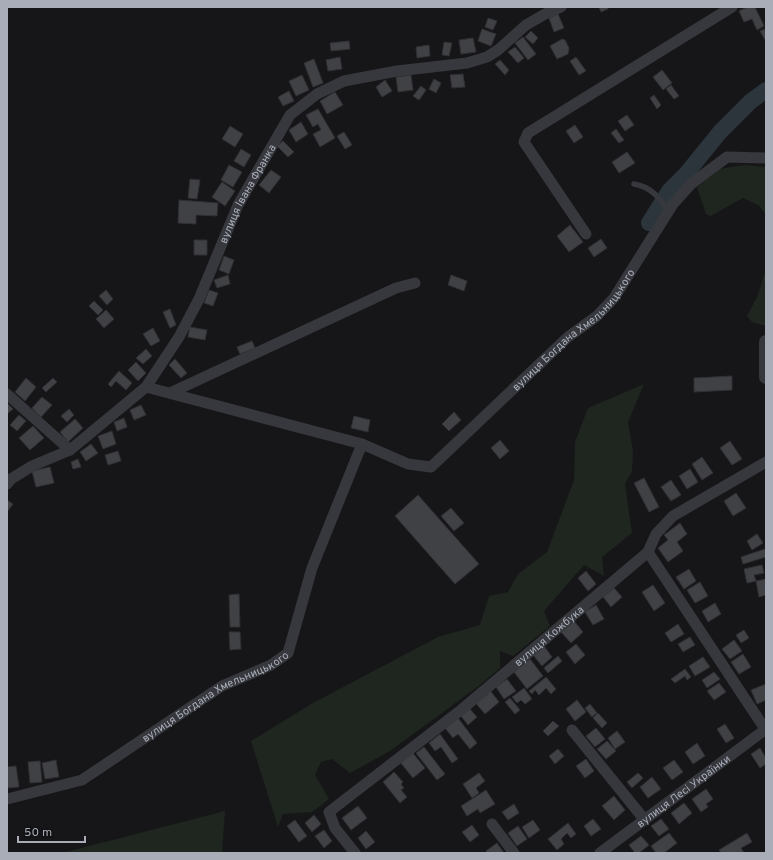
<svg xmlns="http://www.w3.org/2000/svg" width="773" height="860" font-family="Overpass,sans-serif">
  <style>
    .green { fill: #1e261f }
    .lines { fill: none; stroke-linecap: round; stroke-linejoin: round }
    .river { stroke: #2c353c; stroke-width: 16 }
    .building { fill: #404145; stroke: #303034 }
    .service { stroke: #37383d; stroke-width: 5.5 }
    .minor { stroke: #37383d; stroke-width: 11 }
    .tertiary { stroke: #37383d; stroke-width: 14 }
    .labels { text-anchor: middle; stroke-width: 4; stroke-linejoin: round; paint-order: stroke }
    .street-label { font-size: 11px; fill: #a8adb8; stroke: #111113 }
  </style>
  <rect width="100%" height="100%" fill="#161618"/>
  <!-- green -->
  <path class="green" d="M744,165L766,167V214L758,205L743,198L711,216L706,214L697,187L720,169Z
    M766,268V326L752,322L747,316L758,295Z
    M644,384L628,422L633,451L632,471L625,484L632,533L602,557L604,576L584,565L544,611L550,626L513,656L500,651V668L480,685L390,751L350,773L332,759L321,762L315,775L329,799L312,812L283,814L278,827L251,741L311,704L438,637L480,625L489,596L508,592L518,574L547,552L574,480L575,442L588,408Z
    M225,811L222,853H62Z"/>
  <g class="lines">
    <!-- river -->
    <path class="river" d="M649,223L669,191L686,174L720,132L750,102L766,90"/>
  </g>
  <!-- building -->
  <path class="building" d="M599,7H608V9L601,12Z
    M747,7H755L764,26L757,30L752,19L744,22L739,11Z
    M558,14L564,28L554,32L549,18Z
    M488,18L497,21L493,30L485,27Z
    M482,29L496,34L491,46L478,41Z
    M765,29L766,39L765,40L760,31Z
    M531,31L538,38L533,44L525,37Z
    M523,37L536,54L528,60L515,43Z
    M473,38L476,52L461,54L459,40Z
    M562,39L565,40L569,48L568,54L557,59L550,46Z
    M349,41L350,49L331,51L330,43Z
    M444,42L452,43L449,56L442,55Z
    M429,45L430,56L417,58L416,47Z
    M515,47L524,58L518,63L508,52Z
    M340,57L342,69L328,71L326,60Z
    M576,57L586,71L579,75L570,61Z
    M314,59L323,83L313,87L304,63Z
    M500,60L509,70L505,75L495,64Z
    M662,70L672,83L663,90L653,77Z
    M463,74L465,87L452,88L450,75Z
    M302,75L309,90L296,96L289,81Z
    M411,75L413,90L398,92L396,77Z
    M434,79L441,83L436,93L429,89Z
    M385,80L392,91L382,97L376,87Z
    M671,85L679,96L674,99L666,89Z
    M421,86L426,90L419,100L413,96Z
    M289,91L294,101L283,106L278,97Z
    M335,92L343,105L327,114L320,101Z
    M654,95L661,105L657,109L650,98Z
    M318,109L335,138L320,147L313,134L321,130L318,124L313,127L306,115Z
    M627,115L634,125L625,131L618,121Z
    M301,122L308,134L296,142L289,130Z
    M575,125L583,137L574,143L566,131Z
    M230,126L243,134L235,147L222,139Z
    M616,129L624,140L619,143L611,133Z
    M344,132L352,145L345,149L337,136Z
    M283,141L294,152L288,157L277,146Z
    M241,149L251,155L244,167L234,161Z
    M627,152L635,163L619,173L612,162Z
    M229,165L242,172L233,187L221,180Z
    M271,170L281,177L269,193L259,185Z
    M190,179L200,180L197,199L188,198Z
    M222,182L235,191L225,206L212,197Z
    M179,200L218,203L217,216L196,215V224L178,223Z
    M570,225L583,242L569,252L557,236Z
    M601,239L607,248L594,257L588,248Z
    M194,240H207V255H194Z
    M224,256L234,260L229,274L219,270Z
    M228,275L230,284L217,288L214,280Z
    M451,275L467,281L464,291L448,285Z
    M106,290L113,299L107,305L99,296Z
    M209,290L218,293L213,306L204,303Z
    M94,301L103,310L98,315L89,306Z
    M170,309L176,325L170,328L163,312Z
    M106,310L114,319L104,328L96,319Z
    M190,327L207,330L205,340L188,337Z
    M153,328L160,341L151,346L143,334Z
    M252,341L255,348L240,354L237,347Z
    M146,349L152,356L143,364L136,358Z
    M175,359L187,373L181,378L169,365Z
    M136,362L146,373L138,381L128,370Z
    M119,371L132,383L126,390L116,381L111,387L108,384Z
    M732,376V390L694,392V378Z
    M26,378L36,387L25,401L15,392Z
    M53,378L57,382L46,392L42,388Z
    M42,397L52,405L41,417L32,408Z
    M7,403L13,409L7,414Z
    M141,405L146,415L134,420L130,410Z
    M69,409L74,415L67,422L61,416Z
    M454,412L461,420L449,431L442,424Z
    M19,415L26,421L17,431L10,425Z
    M354,416L370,420L368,432L351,428Z
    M124,418L127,427L117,431L114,422Z
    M75,419L83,428L68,442L60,432Z
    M33,426L44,438L30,450L19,438Z
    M112,431L116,444L103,449L98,436Z
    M500,440L509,451L500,459L491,448Z
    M730,441L742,459L732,465L720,448Z
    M91,444L98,453L86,461L80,452Z
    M118,451L121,461L108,465L105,455Z
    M702,457L713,473L702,480L692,464Z
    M78,459L81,467L73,469L71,462Z
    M50,467L54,483L36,487L32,471Z
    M690,469L698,482L687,489L679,476Z
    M644,478L659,507L649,512L634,483Z
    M671,480L681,495L671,501L661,487Z
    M736,493L746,508L733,516L724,501Z
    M418,495L479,564L455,584L395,516Z
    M7,500L13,504L7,512Z
    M451,508L464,523L454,531L441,516Z
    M680,523L687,534L677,542L683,551L668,562L658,548L668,540L664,535Z
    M757,534L763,543L752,550L747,541Z
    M765,549L766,557L743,564L741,557Z
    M762,565L764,573L754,575L756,581L747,583L744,569Z
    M689,569L696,581L684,589L676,577Z
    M586,571L596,584L588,591L578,578Z
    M766,579V595L759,597L756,581Z
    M700,582L708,596L695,603L687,590Z
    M653,585L665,603L654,611L642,592Z
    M614,588L622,597L611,607L603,597Z
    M239,594L240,627H230L229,595Z
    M715,603L721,614L708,622L702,611Z
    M596,605L604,619L593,625L585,612Z
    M574,621L583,632L571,643L561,632Z
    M678,624L684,634L671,642L665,633Z
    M744,630L749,638L741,643L736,635Z
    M229,632H240L241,649L230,650Z
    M690,637L695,645L683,652L678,644Z
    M734,640L742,651L730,659L722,649Z
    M576,644L585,655L575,664L566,652Z
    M544,646L552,657L542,666L533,655Z
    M743,654L751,667L739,674L731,662Z
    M558,656L562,661L548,673L544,668Z
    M703,657L710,667L695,676L689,666Z
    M530,659L543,676L527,689L514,672Z
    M685,669L691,677L687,680L685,676L675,683L671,679Z
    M714,672L720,679L707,688L702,680Z
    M546,677L556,689L551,694L546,688L539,695L535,690L532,694L529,691Z
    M507,679L516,691L504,699L496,687Z
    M719,683L726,692L714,700L707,691Z
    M766,684V700L757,704L751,690Z
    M524,688L532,699L525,704L521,700L517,703L512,697Z
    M489,689L499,702L485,714L474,701Z
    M510,698L520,710L515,714L505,702Z
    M577,700L586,712L575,721L566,709Z
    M590,704L597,713L592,717L585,708Z
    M469,708L477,717L468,725L461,716Z
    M598,713L607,723L602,728L593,718Z
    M458,718L477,743L470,749L458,734L453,738L445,728Z
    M553,721L559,726L548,736L543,731Z
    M725,724L734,738L726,743L717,729Z
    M596,728L605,739L595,747L586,736Z
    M617,731L625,742L615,749L608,738Z
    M440,734L458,759L452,763L441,747L435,751L429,743Z
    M607,741L616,751L606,759L597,749Z
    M697,743L705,756L693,764L685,752Z
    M424,747L445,774L437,780L416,753Z
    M760,748L766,758V764L760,768L751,754Z
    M558,749L564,756L555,764L549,756Z
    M412,752L425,768L413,778L400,762Z
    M586,759L594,771L585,778L576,766Z
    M56,760L59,777L45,779L42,763Z
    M674,760L683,772L672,780L663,768Z
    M40,761L42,782L30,783L28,762Z
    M16,766L19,787L7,788V767Z
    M394,772L403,782L401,784L404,788L401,790L407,797L400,803L383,782Z
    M479,773L485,781L476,788L479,793L472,798L463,784Z
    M638,773L643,778L632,788L627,782Z
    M652,777L661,789L648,798L640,787Z
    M706,789L713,799L706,804L708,807L701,812L692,799Z
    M486,790L495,804L480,813L478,809L467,816L461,806Z
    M614,796L625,810L614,820L602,806Z
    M684,803L692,813L679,824L671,813Z
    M514,804L519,813L508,820L502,812Z
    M358,806L367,818L351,830L342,818Z
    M314,815L321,824L312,832L305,823Z
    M593,819L601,829L591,836L584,826Z
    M661,819L669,829L659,836L651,826Z
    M295,820L307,836L299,842L287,826Z
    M533,820L540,830L529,838L522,827Z
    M568,823L576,834L571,838L567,833L561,839L564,844L557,850L548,839Z
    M472,825L479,835L470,842L462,832Z
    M518,826L527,839L517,846L508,833Z
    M324,830L332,841L324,848L315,836Z
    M366,831L375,842L366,849L358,838Z
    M669,833L677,843L664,853H656L651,846Z
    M747,833L752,842L741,848L744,853H721L719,850Z
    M641,836L649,845L639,853H635L629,845Z
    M497,843L504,853H487L486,851Z"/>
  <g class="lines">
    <!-- service -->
    <path class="service" d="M634,184C652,187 659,198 669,212"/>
    <!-- minor -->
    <g class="minor">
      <path d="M586,234L524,142L528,133L732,7"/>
      <path id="s1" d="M146,387L362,444L408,464L431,467L568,337L597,316L614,298L673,204L691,184L727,157L766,158"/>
      <path d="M170,393L396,288L415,283"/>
      <path d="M7,394L70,450"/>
      <path id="s2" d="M7,484L11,479L32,466L70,450L146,387L179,337L199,299L238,205L290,115L317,94L344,81L397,71L467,63L487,57L498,50L526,25L545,14L561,7"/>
      <path d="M648,552L765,729"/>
      <path d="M572,730L644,819"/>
      <path id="s3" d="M7,799L82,780L222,686L271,665L288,653L312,568L362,444"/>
      <path d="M492,824L514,853"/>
      <path id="s4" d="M355,853L335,828L329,812L461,710L648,552L656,534L673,516L766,462"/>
      <path id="s5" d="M600,853L766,729"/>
    </g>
    <!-- tertiary -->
    <path class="tertiary" d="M766,342V377"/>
  </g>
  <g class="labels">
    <!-- street labels -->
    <g class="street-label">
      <text dy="4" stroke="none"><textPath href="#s2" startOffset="390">вулиця Івана Франка</textPath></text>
      <text dy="4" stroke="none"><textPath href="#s1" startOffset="495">вулиця Богдана Хмельницького</textPath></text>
      <text dy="4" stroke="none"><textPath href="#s4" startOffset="331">вулиця Кожбука</textPath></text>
      <text dy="4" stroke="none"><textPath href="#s3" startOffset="235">вулиця Богдана Хмельницького</textPath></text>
      <text dy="4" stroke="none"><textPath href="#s5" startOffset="104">вулиця Лесі Українки</textPath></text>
    </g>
  </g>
  <!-- border -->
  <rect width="773" height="860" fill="none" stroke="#a8adb8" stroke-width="16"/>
  <!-- scale -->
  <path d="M18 836v6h67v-6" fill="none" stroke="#a8adb8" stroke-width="2"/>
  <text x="24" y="836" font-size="12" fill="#a8adb8" stroke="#111113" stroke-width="3" paint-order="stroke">50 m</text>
</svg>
